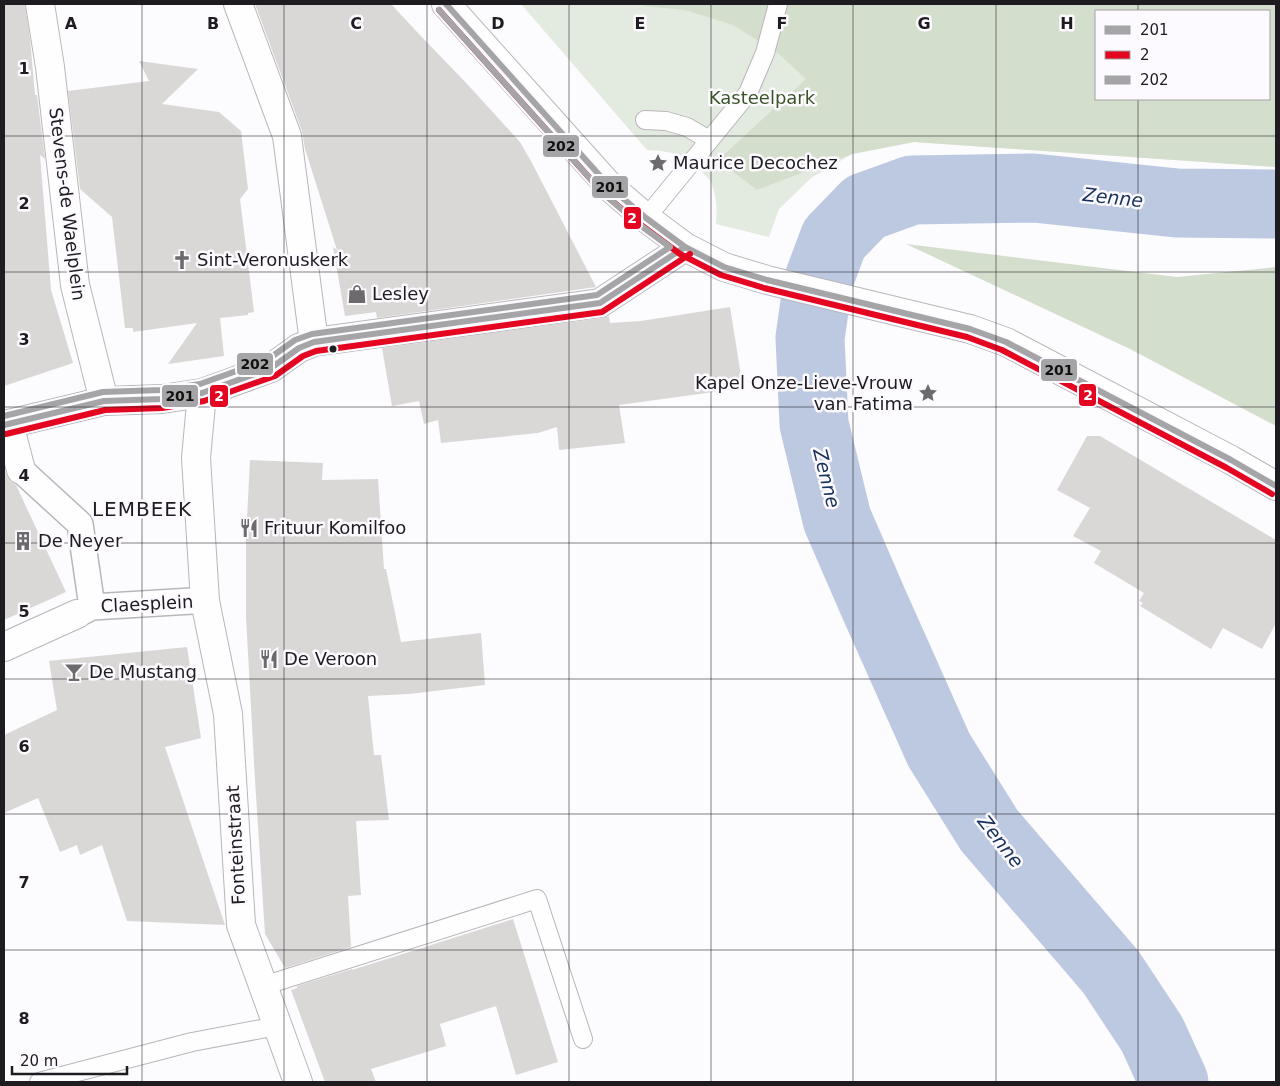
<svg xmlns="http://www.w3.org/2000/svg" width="1280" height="1086" font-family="'DejaVu Sans',sans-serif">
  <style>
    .green { fill: #e3eadf; fill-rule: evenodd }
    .forest { fill: #d4decd; fill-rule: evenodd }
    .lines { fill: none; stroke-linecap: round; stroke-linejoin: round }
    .river { stroke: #bcc9e0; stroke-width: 69 }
    .building { fill: #dad8d7 }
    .service-casing { stroke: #b8b6b9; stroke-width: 20 }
    .pedestrian-casing { stroke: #b8b6b9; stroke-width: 28 }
    .minor-casing { stroke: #b8b6b9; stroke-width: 30 }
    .service { stroke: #fffeff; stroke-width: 18 }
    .pedestrian { stroke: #fffeff; stroke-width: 25 }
    .minor { stroke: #fffeff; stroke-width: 28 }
    .bus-1-casing { stroke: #fcfafe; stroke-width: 10 }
    .bus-2-casing { stroke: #fcfafe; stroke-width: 10 }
    .bus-3-casing { stroke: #fcfafe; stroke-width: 10 }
    .bus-1 { stroke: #a5a4a6; stroke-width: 6 }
    .bus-2 { stroke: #e40521; stroke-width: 6 }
    .bus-3 { stroke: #a5a4a6; stroke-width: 6 }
    .grid { fill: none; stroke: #1e1c20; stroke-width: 1; stroke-opacity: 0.55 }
    .bus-dot { fill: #1e1c20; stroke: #fcfafe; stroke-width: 2 }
    .labels { text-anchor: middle; stroke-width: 5; stroke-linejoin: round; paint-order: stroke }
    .park-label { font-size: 18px; fill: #3a5525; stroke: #fcfafe }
    .poi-label { font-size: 18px; fill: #1e1c20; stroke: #fcfafe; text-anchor: start }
    .street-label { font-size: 18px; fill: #1e1c20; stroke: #fcfafe }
    .water-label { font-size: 19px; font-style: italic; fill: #17325b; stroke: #fcfafe }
    .quarter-label { font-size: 20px; letter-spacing: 1px; fill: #1e1c20; stroke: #fcfafe }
    .grid-label { font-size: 16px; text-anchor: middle; font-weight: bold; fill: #1e1c20; stroke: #fcfafe; stroke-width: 5; stroke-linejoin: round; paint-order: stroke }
    .line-badge { stroke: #fcfafe; stroke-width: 2 }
    .badge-label { font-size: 14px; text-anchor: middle; font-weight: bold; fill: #fff }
    .pale-badge-label { font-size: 14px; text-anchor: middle; font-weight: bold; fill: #111 }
  </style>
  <rect width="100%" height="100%" fill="#fcfbfd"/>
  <!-- green -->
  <path class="green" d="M521,4H1276V167L914,142L852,154L811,178L779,209L769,237L716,224C717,211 717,197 712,185C711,181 708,178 705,175C690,155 671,151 647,150ZM1096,11H1269V99H1096Z"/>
  <!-- forest -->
  <path class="forest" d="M643,4H1276V167L914,142L852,154L757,190L718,160L806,79L779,54L733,25L685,10L644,6ZM1096,11H1269V99H1096Z
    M906,244L1177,277L1276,267V426L1130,349Z"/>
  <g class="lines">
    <!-- river -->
    <path class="river" d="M1174,1082L1152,1034L1111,972L989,830L939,750L873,602L837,519L814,424L810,338L818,282L834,239L865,207L912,190L1034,188L1177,203L1276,204"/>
  </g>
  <!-- building -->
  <path class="building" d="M4,4H25L30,38L35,95H37L45,159L40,155L51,290L73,363L4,386Z
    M255,4H391L418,33L469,86L520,142L532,163L596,287L377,318L376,312L345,316L333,247L337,250L305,149L302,131Z
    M139,61L198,69L162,104L219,112L241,131L248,189L240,199L254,312L248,313V315L220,318L224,356L168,364L197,323L133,332V328H125L112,217L80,189L68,91L149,81Z
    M730,307L743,388L619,405L625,443L559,450L557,427L538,433L441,443L438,420L424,424L419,401L392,406L382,348L602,318L609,316L610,323L641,321Z
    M1087,436H1100L1276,540V623L1262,649L1223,628L1211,649L1140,606L1143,603L1139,601L1144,593L1094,563L1101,551L1073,536L1090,508L1057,490Z
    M250,460L323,463L322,480L378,479L384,569H386L401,642L481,633L485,685L409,694L368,696L374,755H381L389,820L356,821L361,895L348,896L351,947L285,968L265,934L255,780L246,617V538Z
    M4,466L6,474L10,481L16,485L66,592L4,620Z
    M187,647L201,738L165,747L225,925L127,921L102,845L80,855L77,845L60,852L38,798L4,813V735L57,710L49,661Z
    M513,919L558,1062L516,1075L496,1006L440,1024L446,1046L371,1069L376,1082H325L291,990L297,988V986L352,969V970Z"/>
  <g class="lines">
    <!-- service casing -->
    <g class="service-casing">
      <path id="service" d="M645,120L666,121L687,127L709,140
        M646,218L748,93L765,53L778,4
        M263,986L537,899L583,1039
        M39,1082L192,1042L277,1026"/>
    </g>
    <!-- pedestrian casing -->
    <g class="pedestrian-casing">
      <path id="pedestrian" d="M21,470L80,524L92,607
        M78,614L92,607L192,601"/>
    </g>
    <!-- minor casing -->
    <g class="minor-casing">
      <path id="minor" d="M40,4L50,67L75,285L104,401
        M238,4L287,136L314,342
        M446,4L611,188L646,218L685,247L724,267L767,280L970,329L1006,342L1231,460L1276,486
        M202,393L196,458L205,601L228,714L241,925L298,1082
        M9,424L21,470
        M4,425L104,401L162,399L202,393L271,368L299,348L314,342L600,303L685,247
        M4,647L77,614"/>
    </g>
    <!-- service -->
    <use href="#service" class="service"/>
    <!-- pedestrian -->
    <use href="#pedestrian" class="pedestrian"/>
    <!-- minor -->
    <use href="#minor" class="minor"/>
    <!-- bus-1 casing -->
    <g class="bus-1-casing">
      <path id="bus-1" d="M446,4L611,188L646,218L685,247L724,267L767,280L970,329L1006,342L1231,460L1276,486
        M4,425L104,401L162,399L202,393L271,368L299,348L314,342L600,303L685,247"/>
    </g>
    <!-- bus-2 casing -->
    <g class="bus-2-casing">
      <path id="bus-2" d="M439,10L604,194L641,225L680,254L721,275L764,288L967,337L1002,350L1227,468L1272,494
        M6,434L105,410L162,408L204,401L275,376L303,356L316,351L602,312L690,254"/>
    </g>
    <!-- bus-3 casing -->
    <g class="bus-3-casing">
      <path id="bus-3" d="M4,416L103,392L161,390L200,384L267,360L295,340L312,334L597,295L670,247L640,225L604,194L439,10"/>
    </g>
    <!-- bus-1 -->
    <use href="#bus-1" class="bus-1"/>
    <!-- bus-2 -->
    <use href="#bus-2" class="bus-2"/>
    <!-- bus-3 -->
    <use href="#bus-3" class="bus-3"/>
  </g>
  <!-- grid -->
  <path class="grid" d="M142,4V1082M284,4V1082M427,4V1082M569,4V1082M711,4V1082M853,4V1082M996,4V1082M1138,4V11M1138,99V1082M4,136H1276M4,272H1276M4,407H1276M4,543H1276M4,679H1276M4,814H1276M4,950H1276"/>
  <!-- icons -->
  <defs>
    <g id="sight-bare" transform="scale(1.5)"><path d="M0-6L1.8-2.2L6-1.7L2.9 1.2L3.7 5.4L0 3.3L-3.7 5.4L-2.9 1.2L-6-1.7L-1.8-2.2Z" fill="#6c6a6d" stroke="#fcfafe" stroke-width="2.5" paint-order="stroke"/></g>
    <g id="church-bare" transform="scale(1.5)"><path d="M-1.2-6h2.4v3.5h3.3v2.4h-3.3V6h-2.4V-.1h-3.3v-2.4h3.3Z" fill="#6c6a6d" stroke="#fcfafe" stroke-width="2.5" paint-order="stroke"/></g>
    <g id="shop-bare" transform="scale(1.5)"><path d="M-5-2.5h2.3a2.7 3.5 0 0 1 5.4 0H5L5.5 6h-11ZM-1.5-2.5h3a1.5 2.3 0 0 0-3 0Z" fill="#6c6a6d" stroke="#fcfafe" stroke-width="2.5" paint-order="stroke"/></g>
    <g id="restaurant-bare" transform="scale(1.5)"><path d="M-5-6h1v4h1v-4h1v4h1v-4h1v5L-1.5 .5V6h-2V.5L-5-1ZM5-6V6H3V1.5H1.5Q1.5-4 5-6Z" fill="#6c6a6d" stroke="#fcfafe" stroke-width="2.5" paint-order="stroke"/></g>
    <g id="building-bare" transform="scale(1.5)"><path d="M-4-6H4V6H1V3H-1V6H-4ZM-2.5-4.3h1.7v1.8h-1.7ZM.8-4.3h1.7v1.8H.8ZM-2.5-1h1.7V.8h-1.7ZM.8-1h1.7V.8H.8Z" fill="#6c6a6d" stroke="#fcfafe" stroke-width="2.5" paint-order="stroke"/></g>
    <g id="bar-bare" transform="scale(1.5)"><path d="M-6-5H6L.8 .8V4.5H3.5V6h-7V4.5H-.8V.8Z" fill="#6c6a6d" stroke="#fcfafe" stroke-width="2.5" paint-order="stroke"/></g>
  </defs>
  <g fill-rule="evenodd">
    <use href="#sight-bare" x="658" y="163"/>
    <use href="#church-bare" x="182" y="260"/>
    <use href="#shop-bare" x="357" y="294"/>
    <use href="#sight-bare" x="928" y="393"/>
    <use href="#restaurant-bare" x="249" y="528"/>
    <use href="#building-bare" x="23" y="541"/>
    <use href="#restaurant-bare" x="269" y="659"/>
    <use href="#bar-bare" x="74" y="672"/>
  </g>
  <!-- markers -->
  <circle class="bus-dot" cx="333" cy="349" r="4.5"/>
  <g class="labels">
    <!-- park labels -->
    <g class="park-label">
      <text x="762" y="104">Kasteelpark</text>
    </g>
    <!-- poi labels -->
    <g class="poi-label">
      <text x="673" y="169">Maurice Decochez</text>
      <text x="197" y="266">Sint-Veronuskerk</text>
      <text x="372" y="300">Lesley</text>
      <text x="913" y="389" text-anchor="end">Kapel Onze-Lieve-Vrouw<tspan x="913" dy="21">van Fatima</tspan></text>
      <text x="264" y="534">Frituur Komilfoo</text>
      <text x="38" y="547">De Neyer</text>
      <text x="284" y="665">De Veroon</text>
      <text x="89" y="678">De Mustang</text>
    </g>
    <!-- street labels -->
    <g class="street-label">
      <text transform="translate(67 204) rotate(83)" y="6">Stevens-de Waelplein</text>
      <text transform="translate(147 604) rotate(-3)" y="6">Claesplein</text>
      <text transform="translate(236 845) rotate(-93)" y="6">Fonteinstraat</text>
    </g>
    <!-- water labels -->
    <g class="water-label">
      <text transform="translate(1113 197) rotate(6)" y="7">Zenne</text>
      <text transform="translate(827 478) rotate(76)" y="7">Zenne</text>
      <text transform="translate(1001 841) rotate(52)" y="7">Zenne</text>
    </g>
    <!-- quarter labels -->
    <g class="quarter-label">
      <text x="142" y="516">LEMBEEK</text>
    </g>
  </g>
  <g class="grid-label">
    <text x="71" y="29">A</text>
    <text x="213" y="29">B</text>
    <text x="356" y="29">C</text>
    <text x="498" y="29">D</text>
    <text x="640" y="29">E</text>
    <text x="782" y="29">F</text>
    <text x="924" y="29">G</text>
    <text x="1067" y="29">H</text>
    <text x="24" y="74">1</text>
    <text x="24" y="209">2</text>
    <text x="24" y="345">3</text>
    <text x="24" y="481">4</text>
    <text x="24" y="617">5</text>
    <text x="24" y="752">6</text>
    <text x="24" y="888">7</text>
    <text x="24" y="1024">8</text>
  </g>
  <g class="line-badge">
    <rect x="542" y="134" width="38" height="24" rx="5" fill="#a5a4a6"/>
    <rect x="591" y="175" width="38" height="24" rx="5" fill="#a5a4a6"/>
    <rect x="623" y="206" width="19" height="24" rx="5" fill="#e40521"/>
    <rect x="236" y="352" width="38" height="24" rx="5" fill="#a5a4a6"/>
    <rect x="1040" y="358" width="38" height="24" rx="5" fill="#a5a4a6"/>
    <rect x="1078" y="383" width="19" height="24" rx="5" fill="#e40521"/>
    <rect x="209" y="384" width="20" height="24" rx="5" fill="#e40521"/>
    <rect x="161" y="384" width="38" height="24" rx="5" fill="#a5a4a6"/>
  </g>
  <g class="badge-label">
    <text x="632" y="223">2</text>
    <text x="1088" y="400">2</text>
    <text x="219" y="401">2</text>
  </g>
  <g class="pale-badge-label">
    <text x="561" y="151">202</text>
    <text x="610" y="192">201</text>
    <text x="255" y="369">202</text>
    <text x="1059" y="375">201</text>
    <text x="180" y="401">201</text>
  </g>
  <!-- border -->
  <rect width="1280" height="1086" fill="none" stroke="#1e1c20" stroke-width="10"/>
  <!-- legend -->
  <rect x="1095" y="10" width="175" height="90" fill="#fcfafe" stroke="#a3a1a5"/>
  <rect x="1105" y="26" width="25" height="8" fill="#a5a4a6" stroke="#a3a1a5"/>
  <text x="1140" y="35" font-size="15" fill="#1e1c20">201</text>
  <rect x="1105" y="51" width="25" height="8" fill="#e40521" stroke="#a3a1a5"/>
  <text x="1140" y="60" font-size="15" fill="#1e1c20">2</text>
  <rect x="1105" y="76" width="25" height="8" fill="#a5a4a6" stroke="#a3a1a5"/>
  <text x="1140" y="85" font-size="15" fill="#1e1c20">202</text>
  <!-- scale -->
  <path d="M12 1066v8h115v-8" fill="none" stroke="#1e1c20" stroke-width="2.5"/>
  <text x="20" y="1066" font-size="15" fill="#1e1c20" stroke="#fcfafe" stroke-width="4" paint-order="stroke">20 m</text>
</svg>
